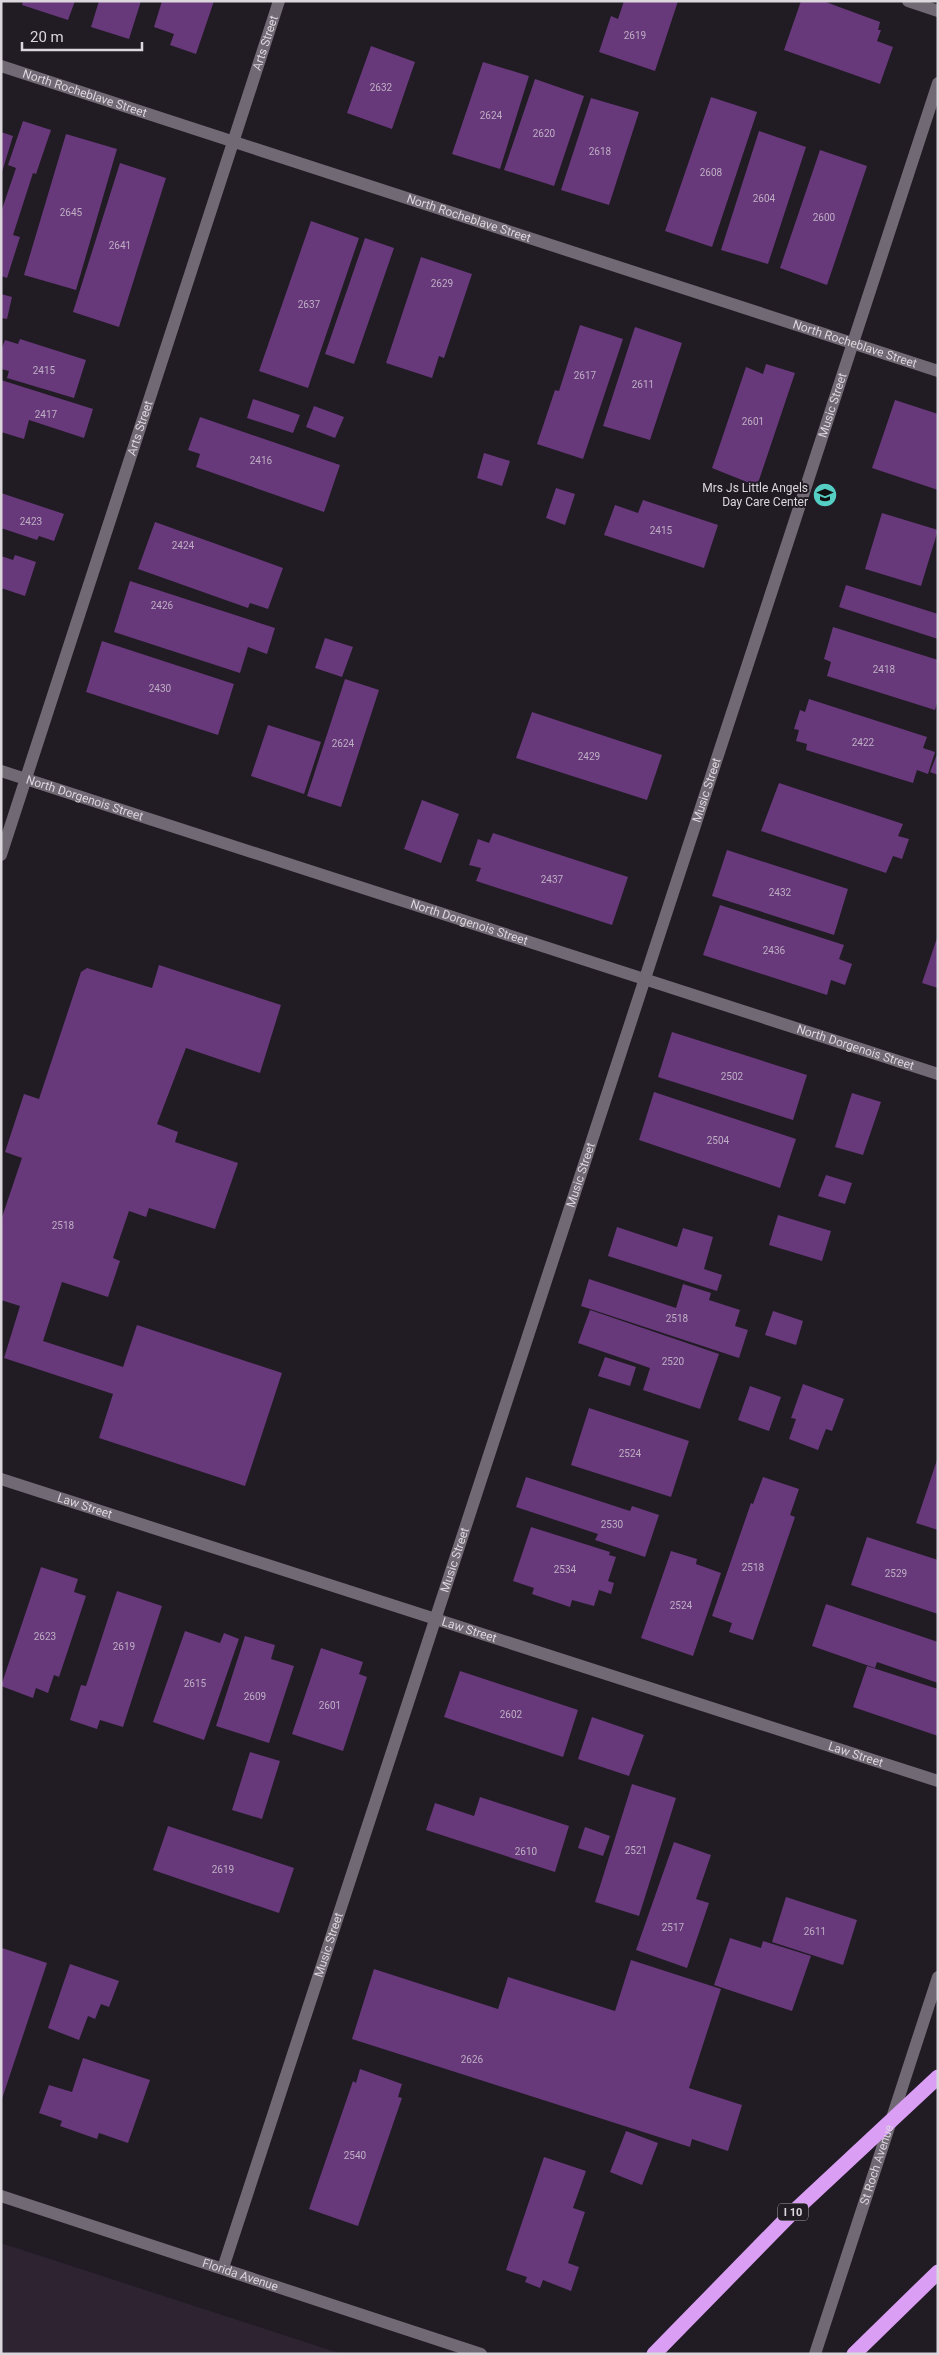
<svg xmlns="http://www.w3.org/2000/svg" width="939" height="2355" font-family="Roboto,sans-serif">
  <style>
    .built { fill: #2d2331 }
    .building { fill: #67387a }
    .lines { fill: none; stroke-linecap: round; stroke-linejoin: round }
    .minor { stroke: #716974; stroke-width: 12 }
    .tertiary { stroke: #716974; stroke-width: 12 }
    .motorway { stroke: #da9ef5; stroke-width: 15 }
    .labels { text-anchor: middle; stroke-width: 4; stroke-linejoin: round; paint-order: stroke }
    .number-label { font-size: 10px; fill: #beafc4 }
    .shield { fill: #211b24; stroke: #a39fa6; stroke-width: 1 }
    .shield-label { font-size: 11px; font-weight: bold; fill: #dbd7dd }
    .street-label { font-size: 12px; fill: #dbd7dd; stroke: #211b24 }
    .poi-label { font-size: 12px; fill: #dbd7dd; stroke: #211b24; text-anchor: end }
  </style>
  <rect width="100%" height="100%" fill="#211b24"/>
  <!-- built -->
  <path class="built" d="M1,2243L342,2354H1Z"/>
  <!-- building -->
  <path class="building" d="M23,1H75L68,20L22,5Z
    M99,1H141L129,39L91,27Z
    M162,1H214L196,54L170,45L174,34L154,27Z
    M624,1H678L655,71L599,52L611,16L618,19Z
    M801,1H823L880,22L878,30H881L877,41L893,47L880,84L784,50Z
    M371,46L415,62L392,129L347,113Z
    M483,62L529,76L500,169L452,154Z
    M535,79L584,96L554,186L504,170Z
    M711,97L757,112L712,247L665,231Z
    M591,98L639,112L609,205L561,190Z
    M23,121L51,130L36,174L33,173L13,235L20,237L7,278L1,276V212L16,168L8,165Z
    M759,131L806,147L768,264L721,250Z
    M1,132L13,136L2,172H1Z
    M66,134L117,149L76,290L24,275Z
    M820,150L867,166L827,285L780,268Z
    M120,163L166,178L119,327L73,312Z
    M311,221L359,238L308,388L259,371Z
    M365,238L394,248L354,364L325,354Z
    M421,257L472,274L444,358L439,356L432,378L386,363Z
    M1,294L12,297L7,319L1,318Z
    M580,325L623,339L583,459L537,444L555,390L559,391Z
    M635,327L682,343L650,440L603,426Z
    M20,339L86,360L74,398L7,378L9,371L1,369V350L5,340L18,344Z
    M766,364L795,373L757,486L712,468L746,367L763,374Z
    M1,380L93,409L84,438L29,420L24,439L1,432Z
    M253,399L300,415L293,433L247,418Z
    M895,400L938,414V490L872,468Z
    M314,406L344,417L335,438L306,427Z
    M200,417L340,465L324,512L196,467L200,454L188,450Z
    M484,453L510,461L502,486L477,478Z
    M556,488L575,494L565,525L546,518Z
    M1,493L64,514L54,541L39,536L37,540L1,528Z
    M643,500L718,525L704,568L604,535L615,505L638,513Z
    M882,513L938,530L921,586L865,569Z
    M155,522L283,568L268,609L250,603L248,608L138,569Z
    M15,555L36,562L25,596L1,588V556L13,560Z
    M130,581L275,628L267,654L248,647L240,673L114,632Z
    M846,585L938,614V639L839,607Z
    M833,627L938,660V700L935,710L827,676L831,662L824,659Z
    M325,638L353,647L342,677L315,668Z
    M102,641L234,684L218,735L86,692Z
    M345,679L379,690L341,807L307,796Z
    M809,699L927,737L923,748L935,752L928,774L917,770L913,783L806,750L807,744L796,741L799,730L794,729L800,710L805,712Z
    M532,712L662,755L647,800L516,758Z
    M268,725L321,742L304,794L251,776Z
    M938,752V775L930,772Z
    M779,783L903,824L898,836L909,839L902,859L893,856L886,873L761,831Z
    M422,800L459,814L441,863L404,849Z
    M493,833L628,877L612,925L476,881L481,868L469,865L478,839L489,843Z
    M727,850L848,889L834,935L712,896Z
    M720,905L844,945L839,959L852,964L845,985L831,980L827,995L703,955Z
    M938,935V988L922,983Z
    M159,965L281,1005L260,1073L186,1048L157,1124L178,1132L175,1142L238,1163L215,1229L149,1208L146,1217L129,1211L113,1258L120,1261L108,1297L62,1282L43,1341L123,1367L137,1325L282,1373L245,1486L99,1438L113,1394L4,1358L20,1306L1,1300V1220L22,1158L5,1152L24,1094L39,1099L81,972L87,968L152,988Z
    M672,1032L807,1075L793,1120L658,1077Z
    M654,1092L796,1139L780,1188L639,1140Z
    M852,1093L881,1102L863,1155L835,1147Z
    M826,1175L852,1183L845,1204L818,1196Z
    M778,1215L831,1231L822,1261L769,1245Z
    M617,1227L677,1247L683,1228L713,1237L704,1269L722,1275L717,1291L608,1256Z
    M589,1279L676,1308L683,1284L711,1293L709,1300L740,1310L735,1326L748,1330L739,1358L581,1306Z
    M590,1310L719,1354L700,1409L643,1390L650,1368L578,1343Z
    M773,1311L803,1321L796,1345L765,1335Z
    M605,1357L636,1367L630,1386L598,1376Z
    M803,1384L844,1399L832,1431L826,1429L818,1450L789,1439L796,1419L791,1418Z
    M750,1386L781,1397L769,1431L738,1420Z
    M589,1408L689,1441L671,1497L571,1465Z
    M938,1457V1530L916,1523Z
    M526,1477L630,1511L632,1506L659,1515L645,1557L595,1540L598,1534L516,1507Z
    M763,1477L799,1489L790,1515L795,1517L753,1640L729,1632L732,1623L712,1616L751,1503L753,1504Z
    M531,1527L610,1552L609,1555L616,1557L608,1581L614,1583L611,1594L599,1590L594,1606L572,1600L570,1607L532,1594L534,1588L513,1581Z
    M867,1537L938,1560V1614L851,1585Z
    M671,1551L697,1559L696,1564L721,1573L693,1656L641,1638Z
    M41,1567L78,1579L74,1592L86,1596L59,1677L54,1675L48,1693L36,1688L33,1698L1,1686Z
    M117,1591L162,1606L123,1727L100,1720L97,1729L70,1720L81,1685L86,1686Z
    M826,1604L938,1642V1683L877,1662L875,1668L812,1646Z
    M185,1631L220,1643L224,1633L239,1639L204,1740L153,1722Z
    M245,1636L275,1645L271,1659L294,1666L269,1743L216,1726Z
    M321,1648L363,1662L359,1674L367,1677L343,1751L292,1734Z
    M867,1666L938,1689V1736L853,1707Z
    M460,1671L578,1710L563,1757L444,1717Z
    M592,1717L644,1735L629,1776L578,1759Z
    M250,1752L280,1761L262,1819L232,1810Z
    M632,1784L676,1798L639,1916L595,1902Z
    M480,1797L569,1826L555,1872L426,1830L435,1803L474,1816Z
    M168,1826L294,1868L279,1913L153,1870Z
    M585,1827L610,1836L603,1856L578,1848Z
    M674,1842L711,1855L696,1899L709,1903L687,1968L636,1950Z
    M786,1897L857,1920L843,1965L772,1942Z
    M730,1938L761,1948L763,1941L811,1956L792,2011L714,1985Z
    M2,1948L47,1963L2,2099L1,1950Z
    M631,1960L721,1989L689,2088L742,2105L728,2151L692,2139L690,2147L352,2039L374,1969L498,2009L508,1977L615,2011Z
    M70,1964L119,1981L109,2007L101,2004L95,2019L88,2016L79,2040L48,2028Z
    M83,2058L150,2080L128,2143L99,2133L97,2139L60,2126L62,2121L39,2113L49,2085L72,2092Z
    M360,2069L402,2084L398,2097L402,2098L358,2226L309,2209L353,2081L356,2083Z
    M626,2131L658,2143L642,2185L610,2172Z
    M544,2157L586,2171L573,2208L585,2212L568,2263L579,2267L571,2291L543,2280L540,2288L525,2282L527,2277L506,2270Z"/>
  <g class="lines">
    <!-- minor -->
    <g class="minor">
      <path d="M908,1L938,11"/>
      <path id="s1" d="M1,66L938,371"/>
      <path id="s2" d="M1,771L938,1074"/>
      <path id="s3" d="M1,855L279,1"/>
      <path id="s4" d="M1,1479L938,1781"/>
      <path id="s5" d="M223,2268L938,83"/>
      <path id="s6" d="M815,2354L938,1977"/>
    </g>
    <!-- tertiary -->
    <path class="tertiary" id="s7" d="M1,2196L481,2354"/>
    <!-- motorway -->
    <path class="motorway" d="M654,2354L790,2215L938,2077
      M854,2354L938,2272"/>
  </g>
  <!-- icons -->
  <defs>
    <g id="school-disc" transform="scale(1.25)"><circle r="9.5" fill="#55cec4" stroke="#211b24"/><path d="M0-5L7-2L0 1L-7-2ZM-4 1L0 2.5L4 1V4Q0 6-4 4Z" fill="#111"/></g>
  </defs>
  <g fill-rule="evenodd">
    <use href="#school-disc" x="825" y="495"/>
  </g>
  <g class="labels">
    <!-- number labels -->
    <g class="number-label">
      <text x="635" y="39">2619</text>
      <text x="381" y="91">2632</text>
      <text x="491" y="119">2624</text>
      <text x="544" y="137">2620</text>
      <text x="600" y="155">2618</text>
      <text x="711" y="176">2608</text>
      <text x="764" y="202">2604</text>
      <text x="71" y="216">2645</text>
      <text x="824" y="221">2600</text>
      <text x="120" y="249">2641</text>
      <text x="442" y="287">2629</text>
      <text x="309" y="308">2637</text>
      <text x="44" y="374">2415</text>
      <text x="585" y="379">2617</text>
      <text x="643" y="388">2611</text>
      <text x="46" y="418">2417</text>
      <text x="753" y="425">2601</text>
      <text x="261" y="464">2416</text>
      <text x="31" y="525">2423</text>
      <text x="661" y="534">2415</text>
      <text x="183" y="549">2424</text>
      <text x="162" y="609">2426</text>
      <text x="884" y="673">2418</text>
      <text x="160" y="692">2430</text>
      <text x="863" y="746">2422</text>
      <text x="343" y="747">2624</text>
      <text x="589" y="760">2429</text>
      <text x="552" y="883">2437</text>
      <text x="780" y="896">2432</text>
      <text x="774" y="954">2436</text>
      <text x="732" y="1080">2502</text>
      <text x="718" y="1144">2504</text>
      <text x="63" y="1229">2518</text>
      <text x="677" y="1322">2518</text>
      <text x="673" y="1365">2520</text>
      <text x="630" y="1457">2524</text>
      <text x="612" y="1528">2530</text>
      <text x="753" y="1571">2518</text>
      <text x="565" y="1573">2534</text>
      <text x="896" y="1577">2529</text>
      <text x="681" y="1609">2524</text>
      <text x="45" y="1640">2623</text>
      <text x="124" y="1650">2619</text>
      <text x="195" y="1687">2615</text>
      <text x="255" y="1700">2609</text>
      <text x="330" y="1709">2601</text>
      <text x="511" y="1718">2602</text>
      <text x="636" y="1854">2521</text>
      <text x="526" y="1855">2610</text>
      <text x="223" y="1873">2619</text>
      <text x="673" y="1931">2517</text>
      <text x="815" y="1935">2611</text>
      <text x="472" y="2063">2626</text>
      <text x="355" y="2159">2540</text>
    </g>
    <!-- shield labels -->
    <rect class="shield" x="778" y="2203.5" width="30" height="17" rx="4"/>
    <g class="shield-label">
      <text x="793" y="2216">I 10</text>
    </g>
    <!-- street labels -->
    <g class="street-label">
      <text dy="4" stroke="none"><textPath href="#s3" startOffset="854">Arts Street</textPath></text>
      <text dy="4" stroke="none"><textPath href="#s1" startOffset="88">North Rocheblave Street</textPath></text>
      <text dy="4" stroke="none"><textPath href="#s1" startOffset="492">North Rocheblave Street</textPath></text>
      <text dy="4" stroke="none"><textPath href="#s1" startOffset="898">North Rocheblave Street</textPath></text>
      <text dy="4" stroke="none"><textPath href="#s5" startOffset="1960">Music Street</textPath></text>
      <text dy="4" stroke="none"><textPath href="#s3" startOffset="449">Arts Street</textPath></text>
      <text dy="4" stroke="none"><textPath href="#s5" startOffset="1555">Music Street</textPath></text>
      <text dy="4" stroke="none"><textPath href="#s2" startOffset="88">North Dorgenois Street</textPath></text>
      <text dy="4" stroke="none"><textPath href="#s2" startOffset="492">North Dorgenois Street</textPath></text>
      <text dy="4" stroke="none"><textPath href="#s2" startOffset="898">North Dorgenois Street</textPath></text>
      <text dy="4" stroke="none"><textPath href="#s5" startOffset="1150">Music Street</textPath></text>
      <text dy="4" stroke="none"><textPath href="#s4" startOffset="88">Law Street</textPath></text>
      <text dy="4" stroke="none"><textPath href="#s5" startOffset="745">Music Street</textPath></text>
      <text dy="4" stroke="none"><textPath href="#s4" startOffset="492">Law Street</textPath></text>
      <text dy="4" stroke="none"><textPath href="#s4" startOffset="898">Law Street</textPath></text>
      <text dy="4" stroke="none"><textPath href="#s5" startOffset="340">Music Street</textPath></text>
      <text dy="4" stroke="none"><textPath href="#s6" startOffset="199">St Roch Avenue</textPath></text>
      <text dy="4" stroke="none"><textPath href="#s7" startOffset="252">Florida Avenue</textPath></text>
    </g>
    <!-- poi labels -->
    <g class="poi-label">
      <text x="808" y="492">Mrs Js Little Angels<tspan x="808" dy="14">Day Care Center</tspan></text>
    </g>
  </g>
  <!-- border -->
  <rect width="939" height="2355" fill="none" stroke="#dbd7dd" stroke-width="5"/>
  <!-- scale -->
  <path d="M22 42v8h120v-8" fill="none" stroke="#dbd7dd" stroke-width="2.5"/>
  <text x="30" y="42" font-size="15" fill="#dbd7dd" stroke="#211b24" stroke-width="4" paint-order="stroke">20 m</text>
</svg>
